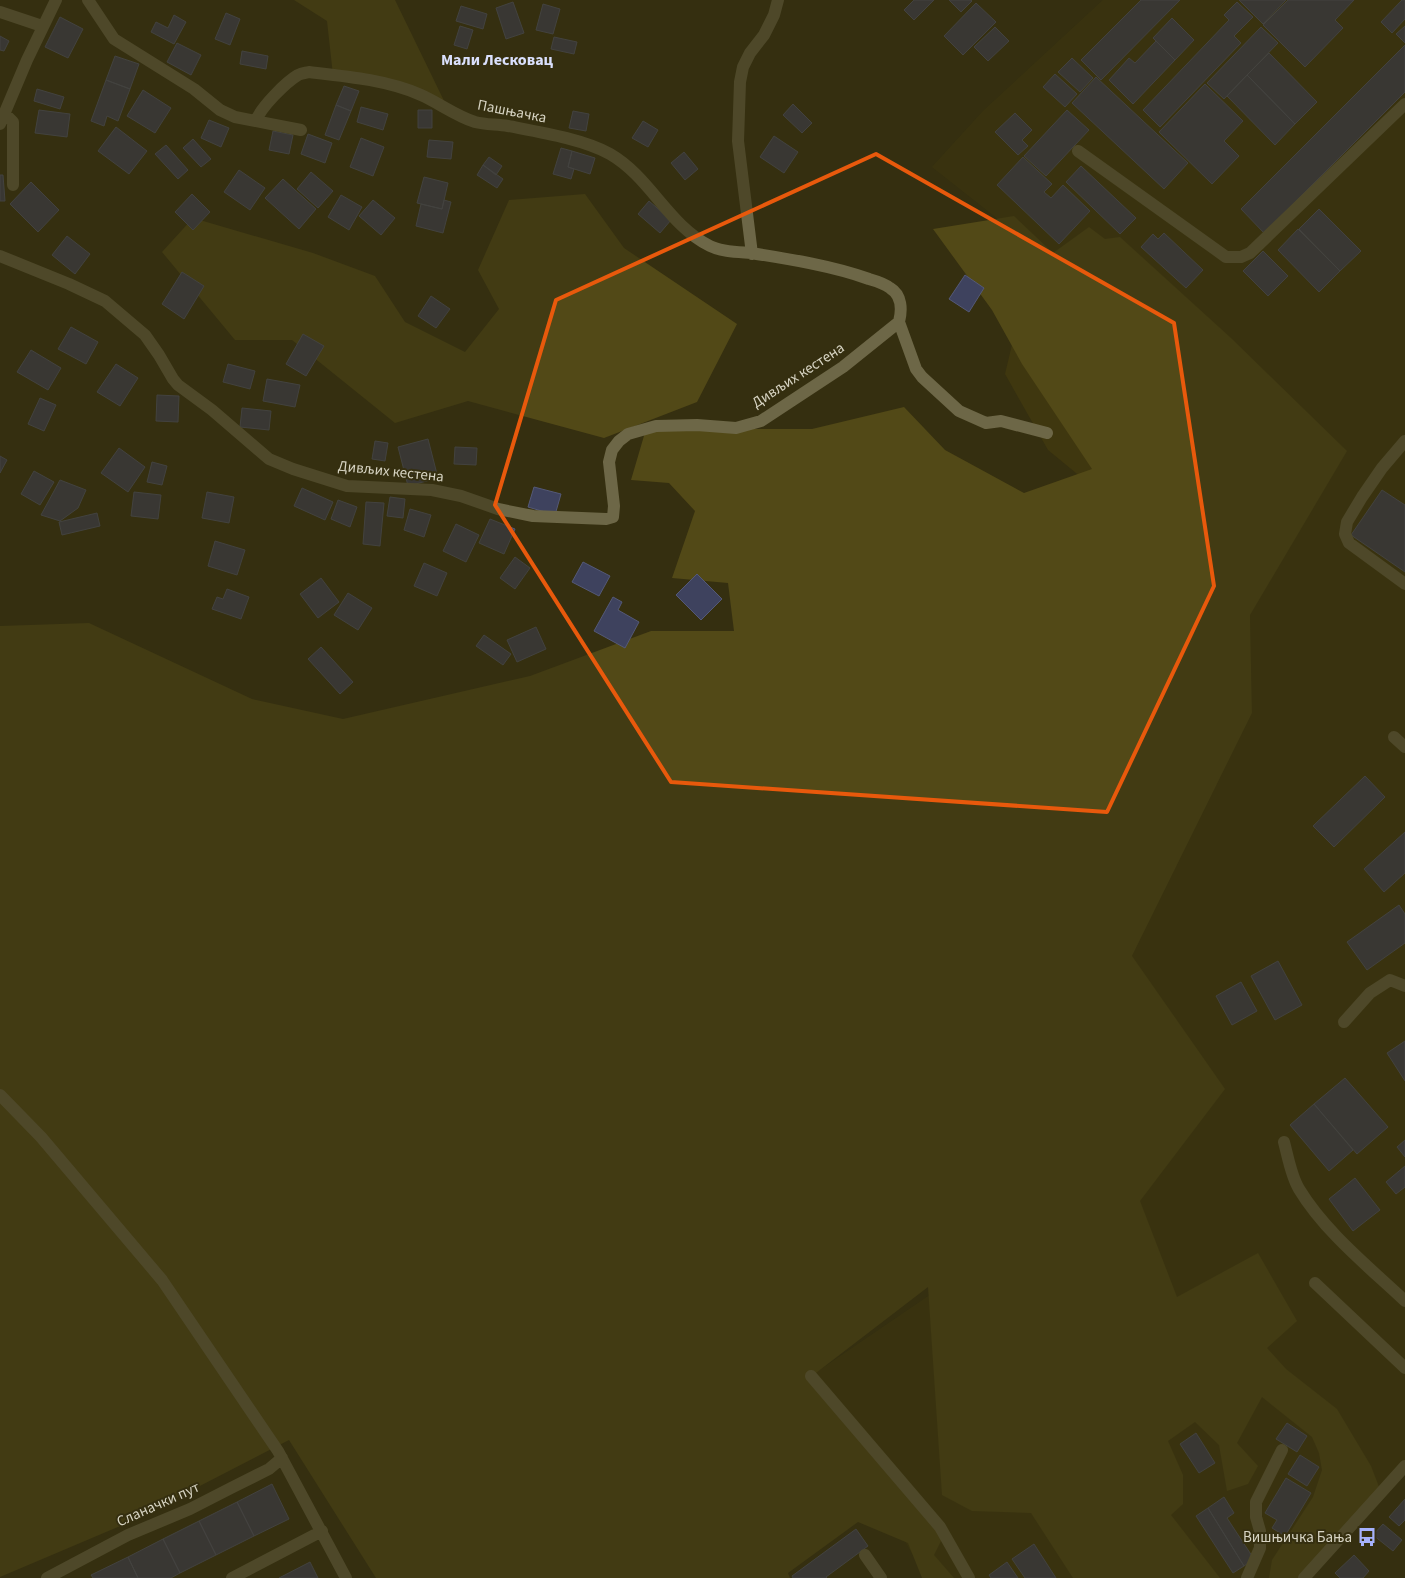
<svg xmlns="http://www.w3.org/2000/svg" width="1405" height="1578" font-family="'Source Sans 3',sans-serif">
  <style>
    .built { fill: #3f370f }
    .green { fill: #524917 }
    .building { fill: #3e425e; stroke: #545977 }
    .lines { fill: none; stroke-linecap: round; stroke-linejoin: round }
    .minor { stroke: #6d6747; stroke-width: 12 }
    .marked { fill: none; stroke: #e8590c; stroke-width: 4; stroke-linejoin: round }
    .labels { text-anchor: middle; stroke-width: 4; stroke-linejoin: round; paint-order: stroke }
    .street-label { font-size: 15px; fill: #d7d4c3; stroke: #352f10 }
    .poi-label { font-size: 15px; fill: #d7d4c3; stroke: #352f10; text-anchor: end }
    .neighbourhood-label { font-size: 16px; font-weight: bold; fill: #dae0fd; stroke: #352f10 }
  </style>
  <rect width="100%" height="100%" fill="#352f10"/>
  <!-- built -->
  <path class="built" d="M1103,0H1405V1466L1304,1578H926L811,1376L1009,1241L1132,956L1252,713L1250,616L1048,450L1005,374L1035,248L932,167L983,111Z"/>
  <!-- green -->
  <path class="green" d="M294,0H395L448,109L384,83L333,75L327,21Z
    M585,194L624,248L737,324L697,402L604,438L468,401L395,423L292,340H235L162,252L193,218L313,253L375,276L405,322L465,352L499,309L478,270L509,200Z
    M1014,216L1053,253L1089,227L1105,239L1120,237L1231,338L1347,451L1250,615L1252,713L1132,956L1225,1089L1140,1201L1177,1297L1258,1253L1297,1321L1267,1348L1286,1369L1337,1409L1371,1466L1381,1492L1304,1578H1269L1272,1560L1313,1497L1322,1470L1319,1453L1312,1437L1262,1397L1237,1443L1258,1466L1248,1484L1227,1491L1219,1445L1195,1422L1168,1441L1183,1475V1504L1171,1515L1220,1578H1073L1031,1513L972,1511L942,1495L928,1287L812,1376L944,1535L934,1555L954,1578H922L908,1543L858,1522L788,1573L790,1578H376L289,1440L132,1521L0,1577V626L89,623L252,699L343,719L530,676L651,631H734L728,583L672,578L695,511L669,483L631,480L646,429H812L904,407L945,450L1024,493L1092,469L1022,364L992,310L933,229Z"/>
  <!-- building -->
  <path class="building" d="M914,0H934L914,20L904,10Z
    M949,0H971L972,1L961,12Z
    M1141,0H1180L1101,80L1081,60Z
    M1239,0H1286L1263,24Z
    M1288,0H1354L1335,20L1343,28L1305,67L1263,25Z
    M1402,0H1405V19L1392,33L1381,22Z
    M513,2L524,33L506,39L496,8Z
    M1237,2L1253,17L1234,36L1241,43L1160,127L1143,110L1229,20L1224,15Z
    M976,3L996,22L963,55L944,36Z
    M543,4L560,9L553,34L536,30Z
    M461,6L487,14L483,29L456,21Z
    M226,13L240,19L230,45L215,39Z
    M174,15L186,22L174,44L151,32L156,22L168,28Z
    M60,17L83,29L68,58L45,47Z
    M1172,18L1194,40L1175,60L1153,38Z
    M460,26L473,30L467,49L454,45Z
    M1405,26V43L1396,34Z
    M995,27L1009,41L988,61L974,47Z
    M1261,27L1278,43L1224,99L1207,83Z
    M0,36L9,41L4,51L0,50Z
    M554,37L577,42L574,54L551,49Z
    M1156,41L1175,60L1133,104L1109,80L1129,58L1135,63Z
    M177,43L201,55L191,75L167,62Z
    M1405,45V92L1264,233L1241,209Z
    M242,51L268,56L266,69L240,64Z
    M1269,53L1317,102L1295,124L1247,75Z
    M115,56L139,64L130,89L106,80Z
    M1072,58L1093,78L1080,92L1058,72Z
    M1055,74L1077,94L1065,107L1043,87Z
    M1247,75L1295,124L1275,145L1227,96Z
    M1096,77L1188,163L1164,189L1072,103Z
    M106,80L130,89L118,121L107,116L104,126L91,121Z
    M1205,84L1243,121L1224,141L1239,156L1212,184L1159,132Z
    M344,86L359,91L351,111L336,105Z
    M37,89L64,97L60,109L34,101Z
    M143,90L171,108L155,133L127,116Z
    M793,104L812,123L802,133L783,115Z
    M336,105L351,111L339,140L325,135Z
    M361,107L388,114L383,130L357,122Z
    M39,110L70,114L67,137L35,133Z
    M418,110H432V128H418Z
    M1067,110L1089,130L1046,176L1024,156Z
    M573,111L589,114L586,131L569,128Z
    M1015,113L1032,130L1022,140L1028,146L1018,155L995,132Z
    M209,120L229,128L221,147L201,138Z
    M643,121L658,130L648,147L632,138Z
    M116,127L147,151L129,174L98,151Z
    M273,131L293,135L289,154L269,150Z
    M308,134L332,143L325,163L301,154Z
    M774,136L798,152L784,173L760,157Z
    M361,138L384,147L373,176L350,167Z
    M193,139L211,159L201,167L183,148Z
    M429,140L453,142L451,159L427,157Z
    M166,145L188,170L178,179L155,154Z
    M561,148L572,151L568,167L574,169L571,179L553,174Z
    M572,151L595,158L590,174L568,167Z
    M684,152L698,169L685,180L671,163Z
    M489,157L502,166L496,175L483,165Z
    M1023,157L1052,184L1044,192L1051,198L1063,185L1090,211L1059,244L997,185Z
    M483,165L503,179L497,188L477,175Z
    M1081,166L1136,218L1120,234L1066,182Z
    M239,170L265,188L250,210L224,192Z
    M311,172L333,191L318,208L297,189Z
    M0,175H3L5,201H0Z
    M424,177L448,183L442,209L417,203Z
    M283,179L316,209L299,229L265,198Z
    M31,182L59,210L38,232L10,204Z
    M192,194L210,212L193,230L175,212Z
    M341,195L362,207L349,230L328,217Z
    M373,200L395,218L381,235L359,216Z
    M444,200L451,202L443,233L416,226L421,204L442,209Z
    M649,201L671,220L660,233L638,214Z
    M1319,209L1361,251L1340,271L1299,229Z
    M1298,229L1340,271L1319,292L1278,250Z
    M1164,233L1203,270L1186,288L1141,247L1153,234L1158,239Z
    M67,236L90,254L75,274L52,255Z
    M1263,251L1288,276L1268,296L1243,271Z
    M182,272L204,286L184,319L162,304Z
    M965,275L984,288L969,312L949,299Z
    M431,296L450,309L436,328L418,316Z
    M71,327L98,342L86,364L58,349Z
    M303,334L324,346L306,376L286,364Z
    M31,350L61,368L48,390L17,372Z
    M116,364L138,378L120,406L97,392Z
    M228,364L255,371L250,389L223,382Z
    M267,379L300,385L295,407L263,401Z
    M157,395L179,396L178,422L156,421Z
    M40,398L56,405L44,431L28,424Z
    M242,408L271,411L269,430L240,427Z
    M428,439L438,478L408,486L398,447Z
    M375,441L388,443L385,461L372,459Z
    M455,447L477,448L476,465L454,464Z
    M119,448L145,467L128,492L101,473Z
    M0,456L7,460L0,473Z
    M152,462L167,466L162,485L147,482Z
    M34,471L54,482L40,505L21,494Z
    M60,480L86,490L78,508L60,521L41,515Z
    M534,487L561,494L555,515L528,507Z
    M302,488L333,502L325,520L294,506Z
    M1382,490L1405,505V572L1351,535Z
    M134,492L161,495L158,519L131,516Z
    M207,492L234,497L229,523L202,518Z
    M390,497L405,499L403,518L387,516Z
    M338,500L357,507L350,527L331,519Z
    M366,502L384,503L380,546L363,544Z
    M410,509L431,515L424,537L404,530Z
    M97,513L100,526L62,535L59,522Z
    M490,519L515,529L504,554L479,543Z
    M456,524L479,535L466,562L443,551Z
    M215,541L245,550L237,575L208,566Z
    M515,557L530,568L515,589L500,578Z
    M583,562L610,576L599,596L572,582Z
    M424,563L447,573L437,596L414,586Z
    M697,574L722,599L701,620L676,595Z
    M321,578L339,602L318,618L300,594Z
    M227,589L249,597L241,619L212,609L217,597L223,599Z
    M348,593L372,608L358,630L334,615Z
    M613,597L622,602L618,610L639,622L625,648L594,631Z
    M536,627L546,649L517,662L507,640Z
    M484,635L511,654L503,665L476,646Z
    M321,647L353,682L340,694L308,659Z
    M1365,776L1385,797L1334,847L1313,826Z
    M1405,832V873L1384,892L1364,869Z
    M1399,905L1405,914V943L1367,970L1347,942Z
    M1278,961L1302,1005L1275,1020L1251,976Z
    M1241,982L1257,1011L1232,1025L1216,996Z
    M1405,1041V1081L1387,1053Z
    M1345,1078L1388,1127L1357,1154L1314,1104Z
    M1314,1104L1353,1150L1329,1171L1290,1125Z
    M1405,1140V1157L1397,1147Z
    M1405,1166V1187L1396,1194L1386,1182Z
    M1355,1178L1380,1210L1353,1231L1329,1199Z
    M1287,1423L1307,1436L1297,1452L1276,1439Z
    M1196,1433L1215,1463L1199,1473L1180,1444Z
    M1300,1455L1319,1467L1307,1486L1288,1474Z
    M1286,1478L1311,1493L1285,1536L1272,1528L1277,1520L1265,1513Z
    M272,1484L289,1519L254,1536L237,1502Z
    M1224,1497L1234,1513L1227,1518L1254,1559L1244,1566L1208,1508Z
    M1405,1499V1520L1399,1526L1389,1517Z
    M237,1502L254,1536L216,1555L199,1521Z
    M1208,1508L1244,1566L1233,1573L1196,1516Z
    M199,1521L216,1555L180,1573L163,1539Z
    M1383,1524L1402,1540L1393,1551L1373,1535Z
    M856,1529L868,1546L826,1577L827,1578H793L792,1576Z
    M163,1539L180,1573L171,1578H138L128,1557Z
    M1034,1544L1056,1578H1025L1012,1559Z
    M1354,1555L1369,1571L1363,1578H1340L1335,1573Z
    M128,1557L138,1578H93L91,1575Z
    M310,1562L318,1578H279Z
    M1007,1562L1018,1578H991L989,1575Z"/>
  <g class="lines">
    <!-- minor -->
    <path class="minor" d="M88,0L114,39L194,89L220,110L235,117L301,130
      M0,12L42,26
      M4,113L13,122V185
      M0,124L27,60L56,0
      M1078,151L1226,257H1241L1250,253L1405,104
      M752,254L738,141L740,82L743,67L750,53L764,35L774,15L778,0
      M0,256L69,284L105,301L145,335L159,355L173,379L178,385L212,410L269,459L293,469L347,486L432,490L461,496L498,509L533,516L606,519L613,517L614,506L609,462L612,450L619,441L628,434L656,426L697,425L736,428L761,421L843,367L899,322C902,310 902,295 890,288C884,283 876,281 869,279C833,266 789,259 751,253C738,252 722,252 710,246C669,226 650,177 610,154C583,139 539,132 508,126C497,124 486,125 475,122C456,116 439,103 421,95C388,80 344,76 309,72C305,73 302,73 298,75C286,82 260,108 256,121
      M899,322L916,369L922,377L959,411L986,423L1001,421L1047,433
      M1405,441L1382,468L1362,497L1347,522L1345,534L1349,543L1405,584
      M1394,737L1405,747
      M1344,1022L1370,993L1390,980L1405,986
      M0,1095L41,1137L162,1280L278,1451L346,1578
      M1284,1142C1288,1157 1291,1176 1299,1189C1325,1232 1369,1267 1405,1301
      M1315,1283L1405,1368
      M811,1376L940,1527L969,1578
      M865,1555L881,1578
      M47,1578L128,1535L190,1509L233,1487L269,1469L282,1458
      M232,1578L322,1531
      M1247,1578L1260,1548V1531L1256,1517V1502L1282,1450
      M1304,1578L1405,1466"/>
  </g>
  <!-- marked area -->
  <path d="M0 0H1405V1578H0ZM876,154L1174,323L1214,586L1107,812L671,782L495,505L556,300Z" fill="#352f10" fill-opacity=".55" fill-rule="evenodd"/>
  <path class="marked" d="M876,154L1174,323L1214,586L1107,812L671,782L495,505L556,300Z"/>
  <!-- icons -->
  <defs>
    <g id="bus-bare" transform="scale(1.5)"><path d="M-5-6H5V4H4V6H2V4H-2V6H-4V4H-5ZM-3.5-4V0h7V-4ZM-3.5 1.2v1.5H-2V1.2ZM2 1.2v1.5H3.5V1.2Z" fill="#a5b1fc" stroke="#352f10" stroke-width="2.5" paint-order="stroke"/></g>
  </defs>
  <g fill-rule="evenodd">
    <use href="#bus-bare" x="1367" y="1537"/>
  </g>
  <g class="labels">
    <!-- street labels -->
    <g class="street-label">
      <text transform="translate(512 111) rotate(11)" y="5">Пашњачка</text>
      <text transform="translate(798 375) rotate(-33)" y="5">Дивљих кестена</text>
      <text transform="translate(391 471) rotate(6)" y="5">Дивљих кестена</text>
      <text transform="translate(158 1504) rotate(-24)" y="5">Сланачки пут</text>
    </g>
    <!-- poi labels -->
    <g class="poi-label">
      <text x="1352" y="1542">Вишњичка Бања</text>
    </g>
    <!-- neighbourhood labels -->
    <g class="neighbourhood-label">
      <text x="497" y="65">Мали Лесковац</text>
    </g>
  </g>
</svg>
